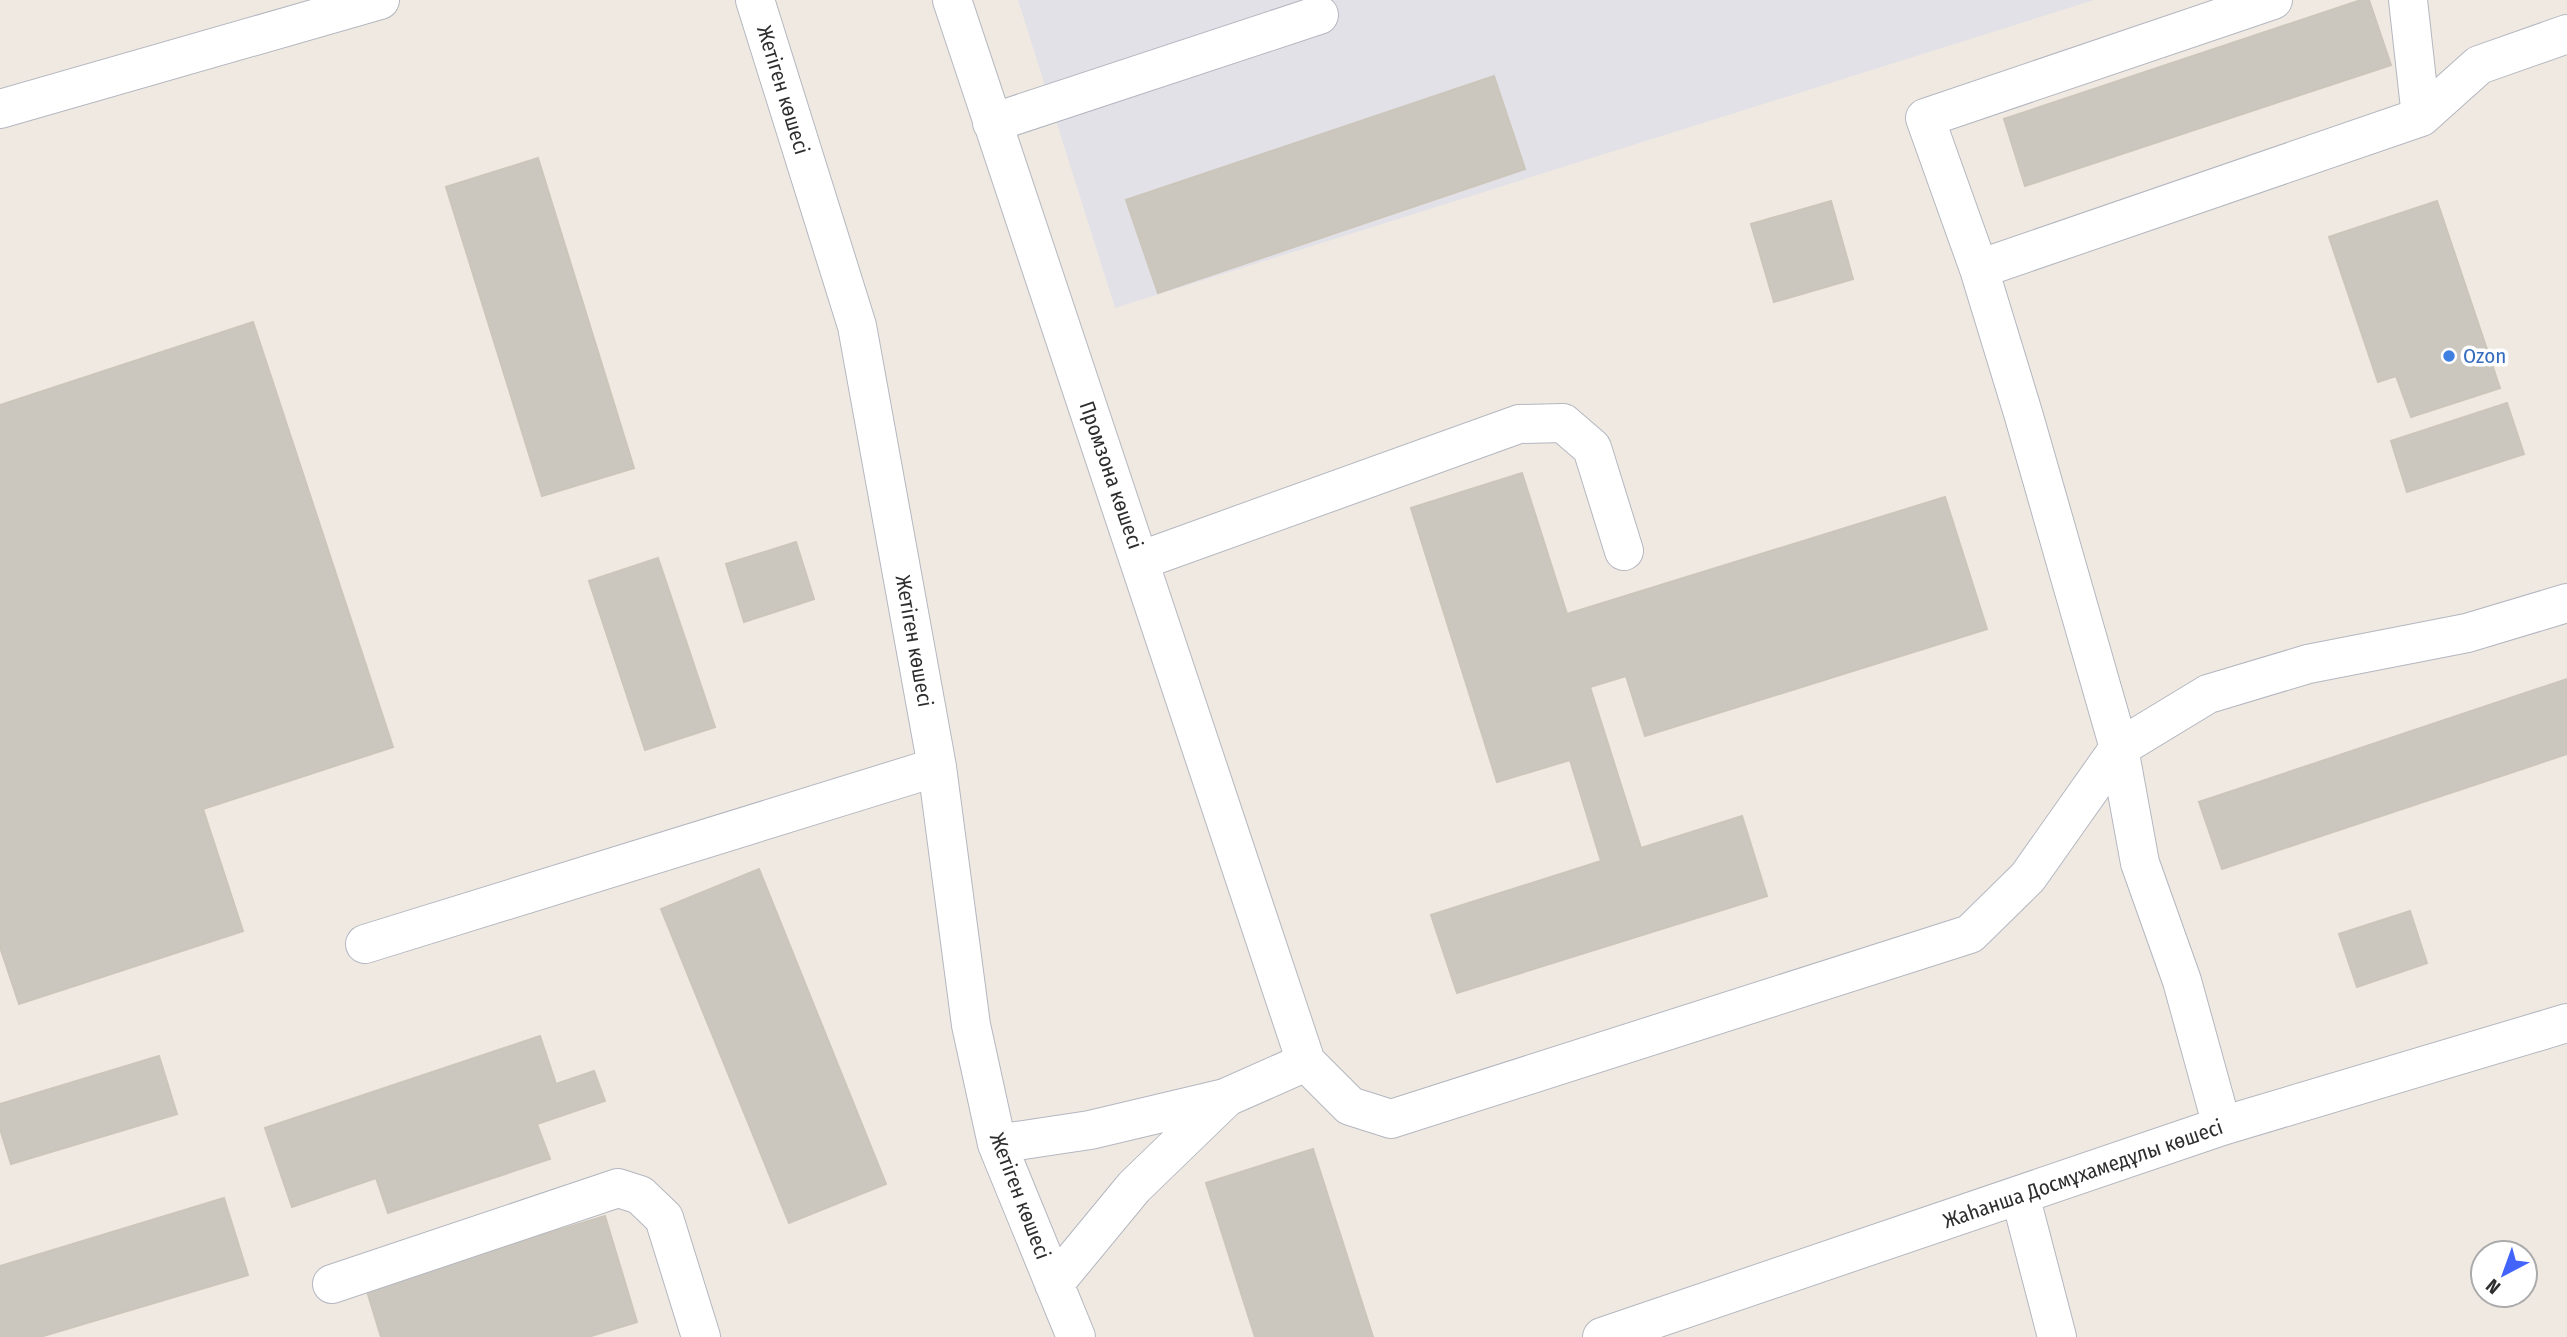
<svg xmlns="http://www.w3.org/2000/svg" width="2567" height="1337" font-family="'Fira Sans Condensed',sans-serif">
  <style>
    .industrial { fill: #e3e1e8 }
    .building { fill: #cbc7bf; stroke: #cbc5ba; stroke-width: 2 }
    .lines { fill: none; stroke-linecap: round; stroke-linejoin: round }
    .minor-casing { stroke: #b4b7c1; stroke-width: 40 }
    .minor { stroke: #fff; stroke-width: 38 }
    .shop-dot { fill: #3f7fe0; stroke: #fff; stroke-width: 2.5 }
    .labels { text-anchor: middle; stroke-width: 7; stroke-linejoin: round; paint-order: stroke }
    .street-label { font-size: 21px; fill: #2e2e2e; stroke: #fff }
    .shop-label { font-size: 21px; fill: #366cbe; stroke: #fff; text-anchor: start }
  </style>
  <rect width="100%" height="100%" fill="#efe9e1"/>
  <!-- industrial -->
  <path class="industrial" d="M1018,0H2094L1115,308Z"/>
  <!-- building -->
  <path class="building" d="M2361,0H2369L2391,65L2025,186L2004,119Z
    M1494,76L1525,169L1158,293L1126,200Z
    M538,158L634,468L542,496L446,187Z
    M1831,201L1853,279L1774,302L1751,224Z
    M2437,201L2500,388L2411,417L2396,376L2378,382L2329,237Z
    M253,322L393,747L203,809L243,931L19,1004L0,947V405Z
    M2507,403L2524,454L2407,492L2391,441Z
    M1522,473L1567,614L1945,497L1987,629L1645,736L1626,676L1590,687L1641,848L1742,816L1767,896L1457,993L1431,915L1601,861L1570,760L1497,782L1411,508Z
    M796,542L814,599L744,622L726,564Z
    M658,558L715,727L645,750L589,581Z
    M2567,679V754L2222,869L2199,802Z
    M759,869L886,1184L789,1223L661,909Z
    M2410,911L2427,963L2357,987L2339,934Z
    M540,1036L556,1084L594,1071L605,1101L537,1124L550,1159L388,1213L376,1178L292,1207L265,1128Z
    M159,1056L177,1114L11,1164L0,1129V1104Z
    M1313,1149L1373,1337H1255L1206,1183Z
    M224,1198L248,1275L40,1337H0V1266Z
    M605,1216L637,1322L588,1337H381L366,1288Z"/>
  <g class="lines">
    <!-- minor casing -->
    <g class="minor-casing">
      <path id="minor" d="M755,0L857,326L937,767L971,1025L997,1144L1076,1337
        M952,0L1306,1062L1227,1097L1134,1187L1054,1284
        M2408,0L2421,117
        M0,109L380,0
        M992,123L1319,15
        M1979,269L2421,117L2479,65L2567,34
        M1139,561L1519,424L1563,423L1592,448L1624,551
        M365,944L937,767
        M1306,1062L1350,1106L1391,1119L1970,934L2028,877L2119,748L2208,694L2308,664L2467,633L2567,603
        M2222,1126L2182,981L2140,863L2119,748L2023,413L1979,269L1925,118L2273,0
        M997,1144L1090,1130L1225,1098
        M2020,1195L2057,1337
        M332,1284L618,1188L640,1195L664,1218L701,1337
        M1602,1337L2222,1126L2567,1023"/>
    </g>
    <!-- minor -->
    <use href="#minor" class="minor"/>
  </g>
  <!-- markers -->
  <circle class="shop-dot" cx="2449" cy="356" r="7"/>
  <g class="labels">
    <!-- street labels -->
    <g class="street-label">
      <text transform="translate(783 90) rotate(73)" y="7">Жетіген көшесі</text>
      <text transform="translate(1111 475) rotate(71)" y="7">Промзона көшесі</text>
      <text transform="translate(914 641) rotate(80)" y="7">Жетіген көшесі</text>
      <text transform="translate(2083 1174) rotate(-19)" y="7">Жаһанша Досмұхамедұлы көшесі</text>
      <text transform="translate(1020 1196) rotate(69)" y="7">Жетіген көшесі</text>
    </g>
    <!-- shop labels -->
    <g class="shop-label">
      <text x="2463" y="363">Ozon</text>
    </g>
  </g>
  <!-- north arrow -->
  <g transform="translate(2504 1274) rotate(221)"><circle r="33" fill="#ffffff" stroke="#ababab" stroke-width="2"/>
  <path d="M0-5L12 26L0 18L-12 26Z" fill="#4264fb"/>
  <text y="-10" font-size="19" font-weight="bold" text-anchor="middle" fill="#2e2e2e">N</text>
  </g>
</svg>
